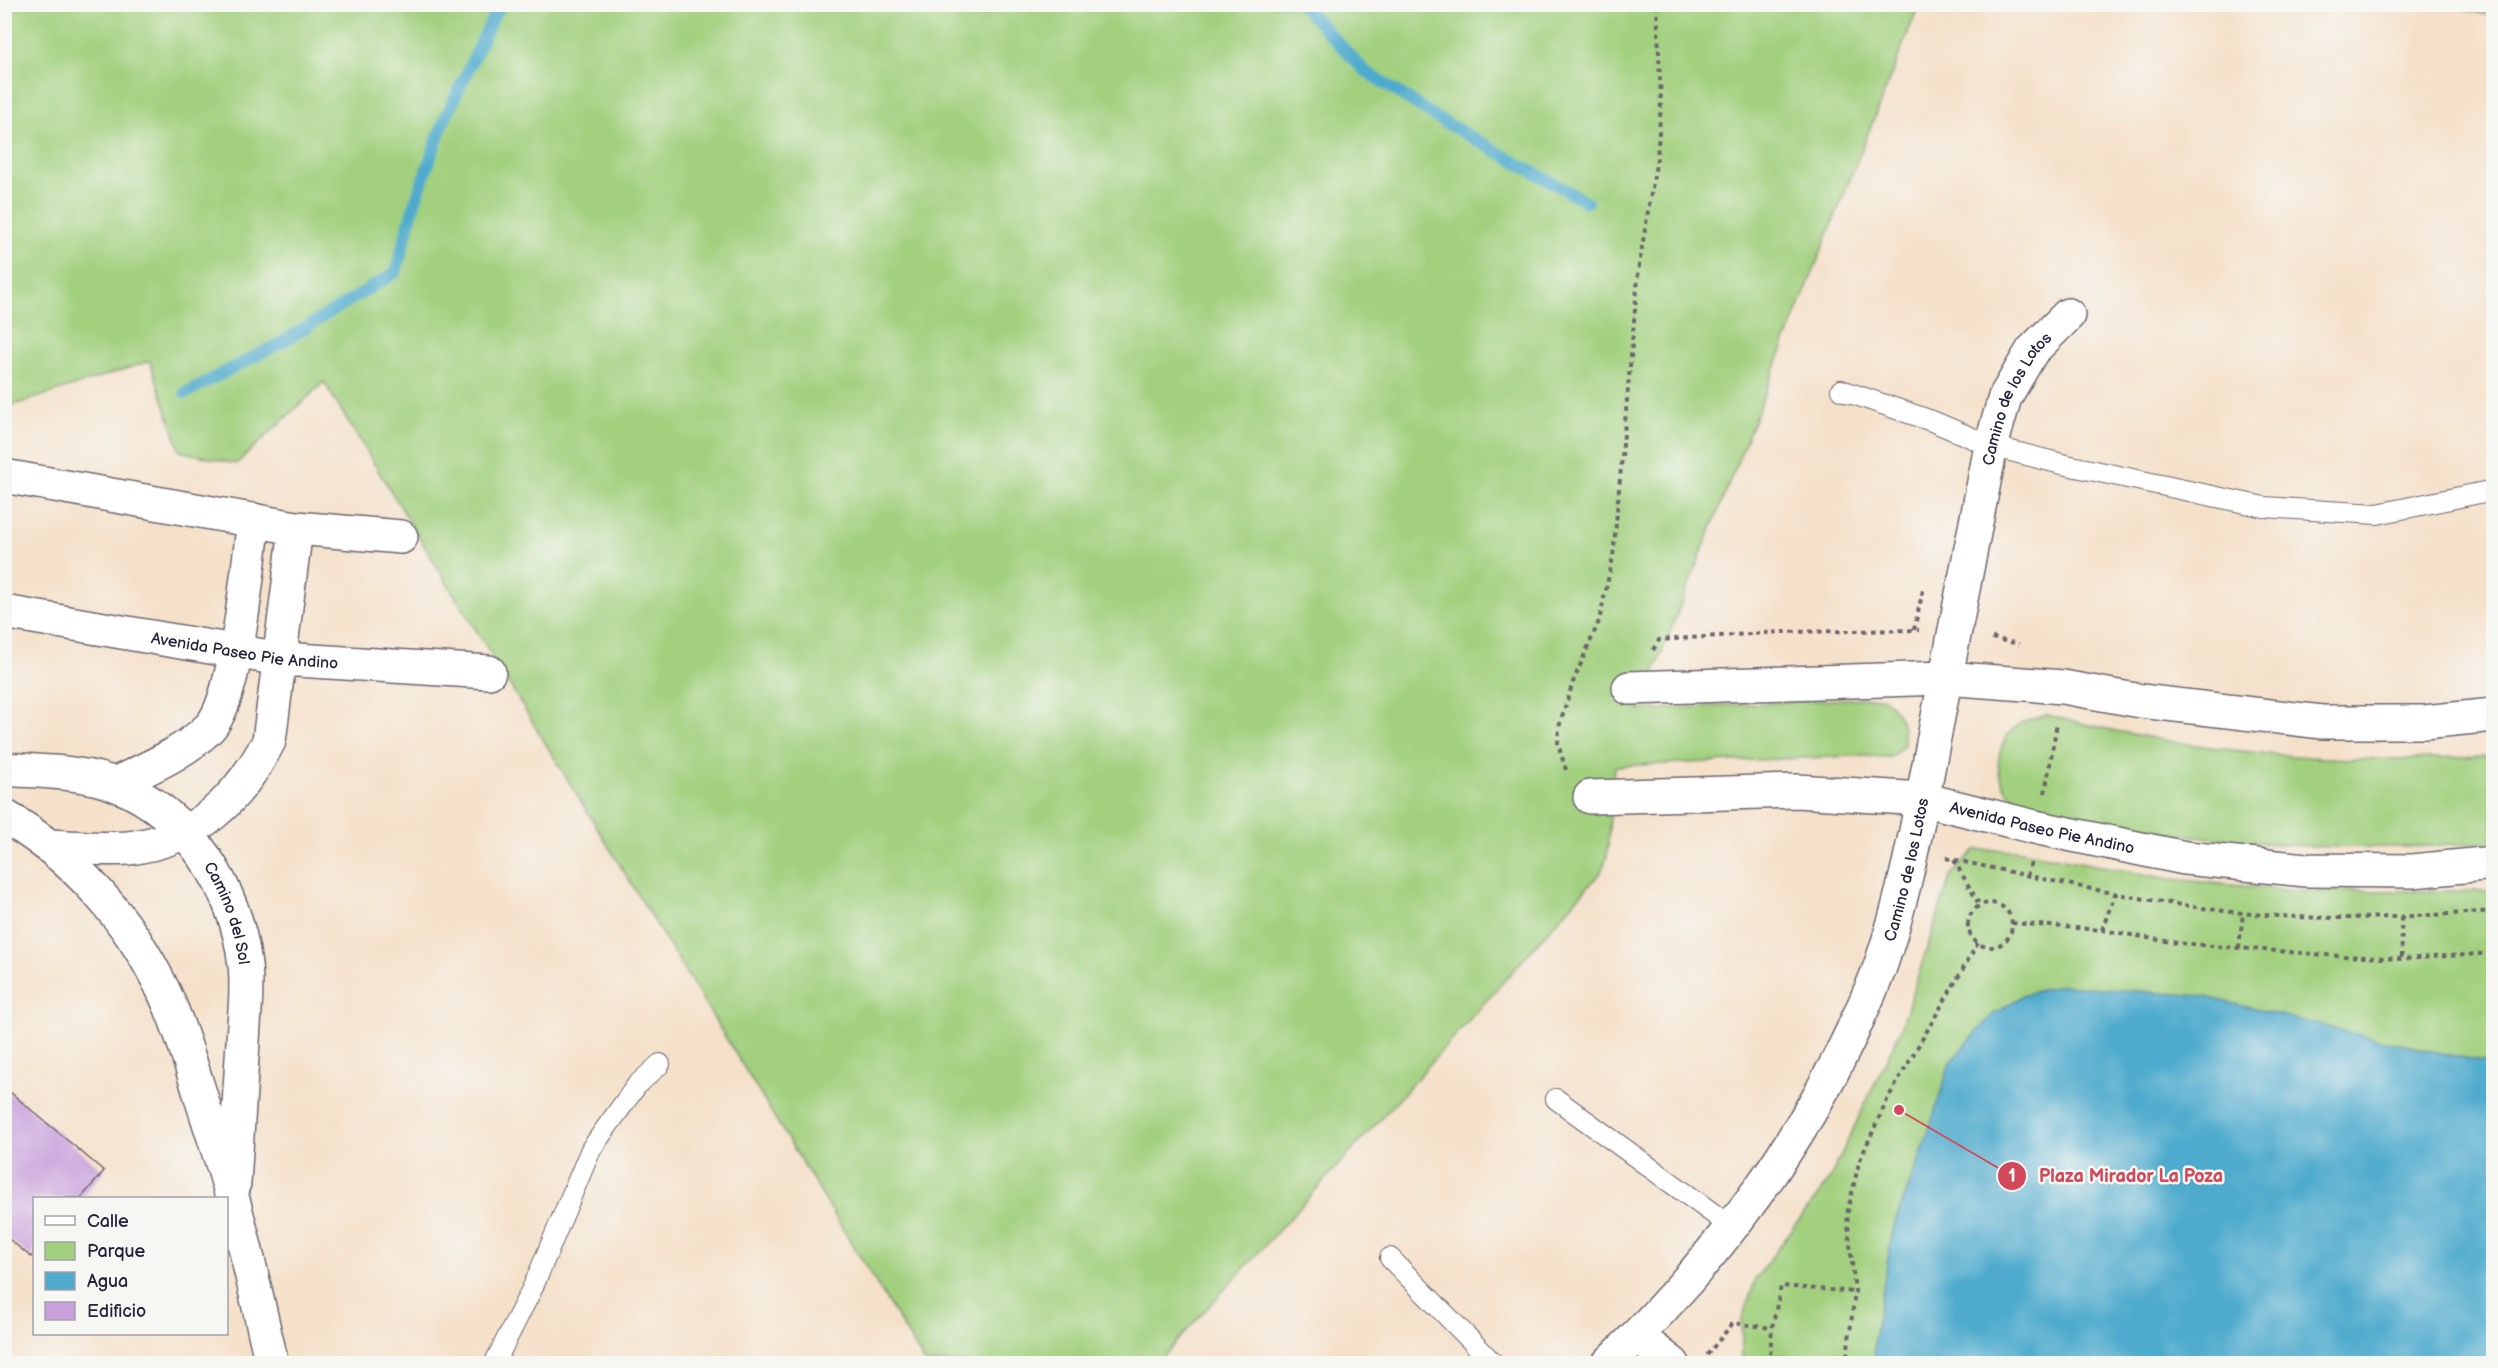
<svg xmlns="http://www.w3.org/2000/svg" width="2498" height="1368" font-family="'Balsamiq Sans',sans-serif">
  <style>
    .green { fill: #a2d07e; stroke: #62795c; stroke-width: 1.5 }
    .water { fill: #4fabcd; stroke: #386684; stroke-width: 1.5 }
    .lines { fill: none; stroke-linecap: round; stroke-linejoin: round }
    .stream { stroke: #4fabcd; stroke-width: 12 }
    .building { fill: #c9a0db }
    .lane-casing { stroke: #6c656d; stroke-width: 22 }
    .street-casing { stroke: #6c656d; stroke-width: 36 }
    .secondary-casing { stroke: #6c656d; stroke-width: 36 }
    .path { stroke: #6c656d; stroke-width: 4; stroke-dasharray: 4.5 4.5; stroke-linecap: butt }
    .lane { stroke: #fff; stroke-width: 20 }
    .street { stroke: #fff; stroke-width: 33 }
    .secondary { stroke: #fff; stroke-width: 33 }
    .labels { text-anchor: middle; stroke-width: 5; stroke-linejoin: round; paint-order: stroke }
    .street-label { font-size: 16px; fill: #22223b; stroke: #f6f6f2 }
    .leader { fill: none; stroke: #d1495b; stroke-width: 2 }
    .callout-dot { fill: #d1495b; stroke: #f6f6f2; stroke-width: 2 }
    .mark-label { font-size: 18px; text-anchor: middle; font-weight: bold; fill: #fff }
    .callout-label { font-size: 18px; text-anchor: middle; font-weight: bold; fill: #d1495b; stroke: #f6f6f2; stroke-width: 5; stroke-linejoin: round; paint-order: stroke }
  </style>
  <rect width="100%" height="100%" fill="#f6f6f2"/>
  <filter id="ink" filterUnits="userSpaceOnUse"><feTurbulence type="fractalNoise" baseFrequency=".0167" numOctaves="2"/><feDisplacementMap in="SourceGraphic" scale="12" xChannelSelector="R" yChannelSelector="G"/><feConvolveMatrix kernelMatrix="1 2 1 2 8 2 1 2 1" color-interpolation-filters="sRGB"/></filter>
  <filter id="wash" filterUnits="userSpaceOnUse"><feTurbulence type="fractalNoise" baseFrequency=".008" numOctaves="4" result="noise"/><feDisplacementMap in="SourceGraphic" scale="24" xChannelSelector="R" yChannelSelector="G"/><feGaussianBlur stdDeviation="1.35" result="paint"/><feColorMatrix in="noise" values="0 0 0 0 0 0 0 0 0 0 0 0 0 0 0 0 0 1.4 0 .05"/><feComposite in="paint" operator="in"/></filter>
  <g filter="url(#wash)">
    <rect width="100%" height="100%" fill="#f5e1ca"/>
    <!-- green -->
    <path class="green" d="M4,5H1919L1639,710L1882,697C1901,713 1903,720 1904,745L1891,757L1852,756L1616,766L1613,774L1607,856L1601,872L1386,1113L1157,1363H925L324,382L236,464L180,451L150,361L5,408Z
      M2443,5H2493V16Z
      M2047,715C2173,747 2305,764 2434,758C2454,757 2474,757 2493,755V842C2369,853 2250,847 2127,826C2093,820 2057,817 2025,804C1991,791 1991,746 2017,726C2025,720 2038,718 2047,715Z
      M1975,850H2016L2170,879L2295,891H2493V1064L2381,1040L1921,1155L1894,1225L1874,1340L1875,1363L1742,1364V1319L1756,1278L1829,1180L1900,1031L1951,875Z"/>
    <!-- water -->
    <path class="water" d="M2062,985L2202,996L2381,1040L2493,1064V1363H1875L1874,1340L1894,1225L1921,1155L1950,1063L1992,1015L2025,994Z"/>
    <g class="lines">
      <!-- stream -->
      <path class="stream" d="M1301,4L1364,70L1437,118L1587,202
        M185,393L284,341L396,272L414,205L443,123L494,15L502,4"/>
    </g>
    <g id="blocks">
      <!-- building -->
      <path class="building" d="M4,1087L104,1171L81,1198H34V1253L31,1257L4,1235Z"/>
    </g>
  </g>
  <g filter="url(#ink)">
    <use href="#blocks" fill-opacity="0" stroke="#6c656d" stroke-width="1.5"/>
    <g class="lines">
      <!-- lane casing -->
      <g class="lane-casing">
        <path id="lane" d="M1841,390L1932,421L1991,446L2062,464L2264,507L2377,514L2494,490
          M1556,1099L1733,1228
          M1390,1258L1494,1364
          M494,1364L533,1287L591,1149L637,1085L660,1064"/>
      </g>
      <!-- street casing -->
      <g class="street-casing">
        <g id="street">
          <path d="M4,476L296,528L401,537"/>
          <path id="s1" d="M4,612L281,659L489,672"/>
          <path d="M1629,688L1945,678L2063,687L2141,701L2322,722H2424L2494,715"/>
          <path d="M115,784C147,768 183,754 209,728C237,701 248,563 254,520"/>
          <path id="s2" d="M1590,797L1797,791L1922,799L2039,828L2185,858L2306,870L2412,871L2494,863"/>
          <path d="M49,846C75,847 103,850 128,848C198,840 238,800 269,741L296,528"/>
          <path d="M1637,1336L1673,1364"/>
          <path id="s3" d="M1608,1364C1708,1267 1793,1158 1852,1032C1862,1009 1874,985 1882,961C1909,882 1922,799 1938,717C1955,627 1974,537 1991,446L2005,397L2032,351L2068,315"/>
        </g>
      </g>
      <!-- secondary casing -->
      <g class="secondary-casing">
        <g id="secondary">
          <path id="s4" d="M4,769C41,772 83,771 117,785C189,814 236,888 245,965C248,991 244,1016 243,1042C240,1089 237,1136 234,1183"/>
          <path d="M4,816C74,856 130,920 164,992C182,1031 193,1072 206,1113C215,1142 225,1170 233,1200C248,1254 259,1309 272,1364"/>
        </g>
      </g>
      <!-- path -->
      <path class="path" d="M1914,630L1923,590
        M1992,638L2019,644
        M1653,650L1659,640L1780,632L1919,630
        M1566,770L1558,744L1559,727L1573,682L1599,621L1613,557L1639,265L1657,158L1661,104L1657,4
        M2045,793L2057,723
        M1946,858C2044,879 2142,902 2242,913C2326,922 2410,917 2494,911
        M1954,860L1980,906
        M2027,876L2031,862
        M1968 925a22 22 0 1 1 44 0a22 22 0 1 1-44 0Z
        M2401,917L2402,959
        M2012,923L2102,930L2177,943L2326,955L2402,959L2494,953
        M2102,930L2115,894
        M2239,948L2243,913
        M1707,1355L1733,1323L1772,1328
        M1847,1356L1770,1358L1772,1328L1781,1286L1855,1292
        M1851,1364L1847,1356L1855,1292L1847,1215L1859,1162L1888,1098L1978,943"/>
      <!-- lane -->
      <use href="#lane" class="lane"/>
      <!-- street -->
      <use href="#street" class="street"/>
      <!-- secondary -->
      <use href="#secondary" class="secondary"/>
    </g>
  </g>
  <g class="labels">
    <!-- street labels -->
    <g class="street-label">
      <text dy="6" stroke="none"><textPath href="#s3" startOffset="1072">Camino de los Lotos</textPath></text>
      <text dy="6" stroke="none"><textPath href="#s1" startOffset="244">Avenida Paseo Pie Andino</textPath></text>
      <text dy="6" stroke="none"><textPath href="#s2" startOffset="456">Avenida Paseo Pie Andino</textPath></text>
      <text dy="6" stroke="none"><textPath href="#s3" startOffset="586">Camino de los Lotos</textPath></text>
      <text dy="6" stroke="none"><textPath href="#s4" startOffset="291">Camino del Sol</textPath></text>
    </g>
  </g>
  <!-- callouts -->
  <path class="leader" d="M1899 1110L2012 1176"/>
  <g class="callout-dot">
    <circle cx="1899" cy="1110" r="6"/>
    <circle cx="2012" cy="1176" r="15"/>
  </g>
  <g class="mark-label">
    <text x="2012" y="1182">1</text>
  </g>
  <g class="callout-label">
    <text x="2131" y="1182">Plaza Mirador La Poza</text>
  </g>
  <!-- margin -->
  <rect width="2498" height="1368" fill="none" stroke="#f6f6f2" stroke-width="24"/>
  <!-- legend -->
  <rect x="33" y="1197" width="195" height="138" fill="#f6f6f2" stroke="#a1a1a9" stroke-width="1.5"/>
  <rect x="45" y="1216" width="30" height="9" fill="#ffffff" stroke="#a1a1a9" stroke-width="1.5"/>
  <text x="87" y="1227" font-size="18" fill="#22223b">Calle</text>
  <rect x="45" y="1242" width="30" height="18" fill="#a2d07e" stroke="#a1a1a9" stroke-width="1.5"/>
  <text x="87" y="1257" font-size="18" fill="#22223b">Parque</text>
  <rect x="45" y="1272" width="30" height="18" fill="#4fabcd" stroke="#a1a1a9" stroke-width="1.5"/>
  <text x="87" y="1287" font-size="18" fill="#22223b">Agua</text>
  <rect x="45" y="1302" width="30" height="18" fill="#c9a0db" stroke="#a1a1a9" stroke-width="1.5"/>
  <text x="87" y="1317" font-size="18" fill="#22223b">Edificio</text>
</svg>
